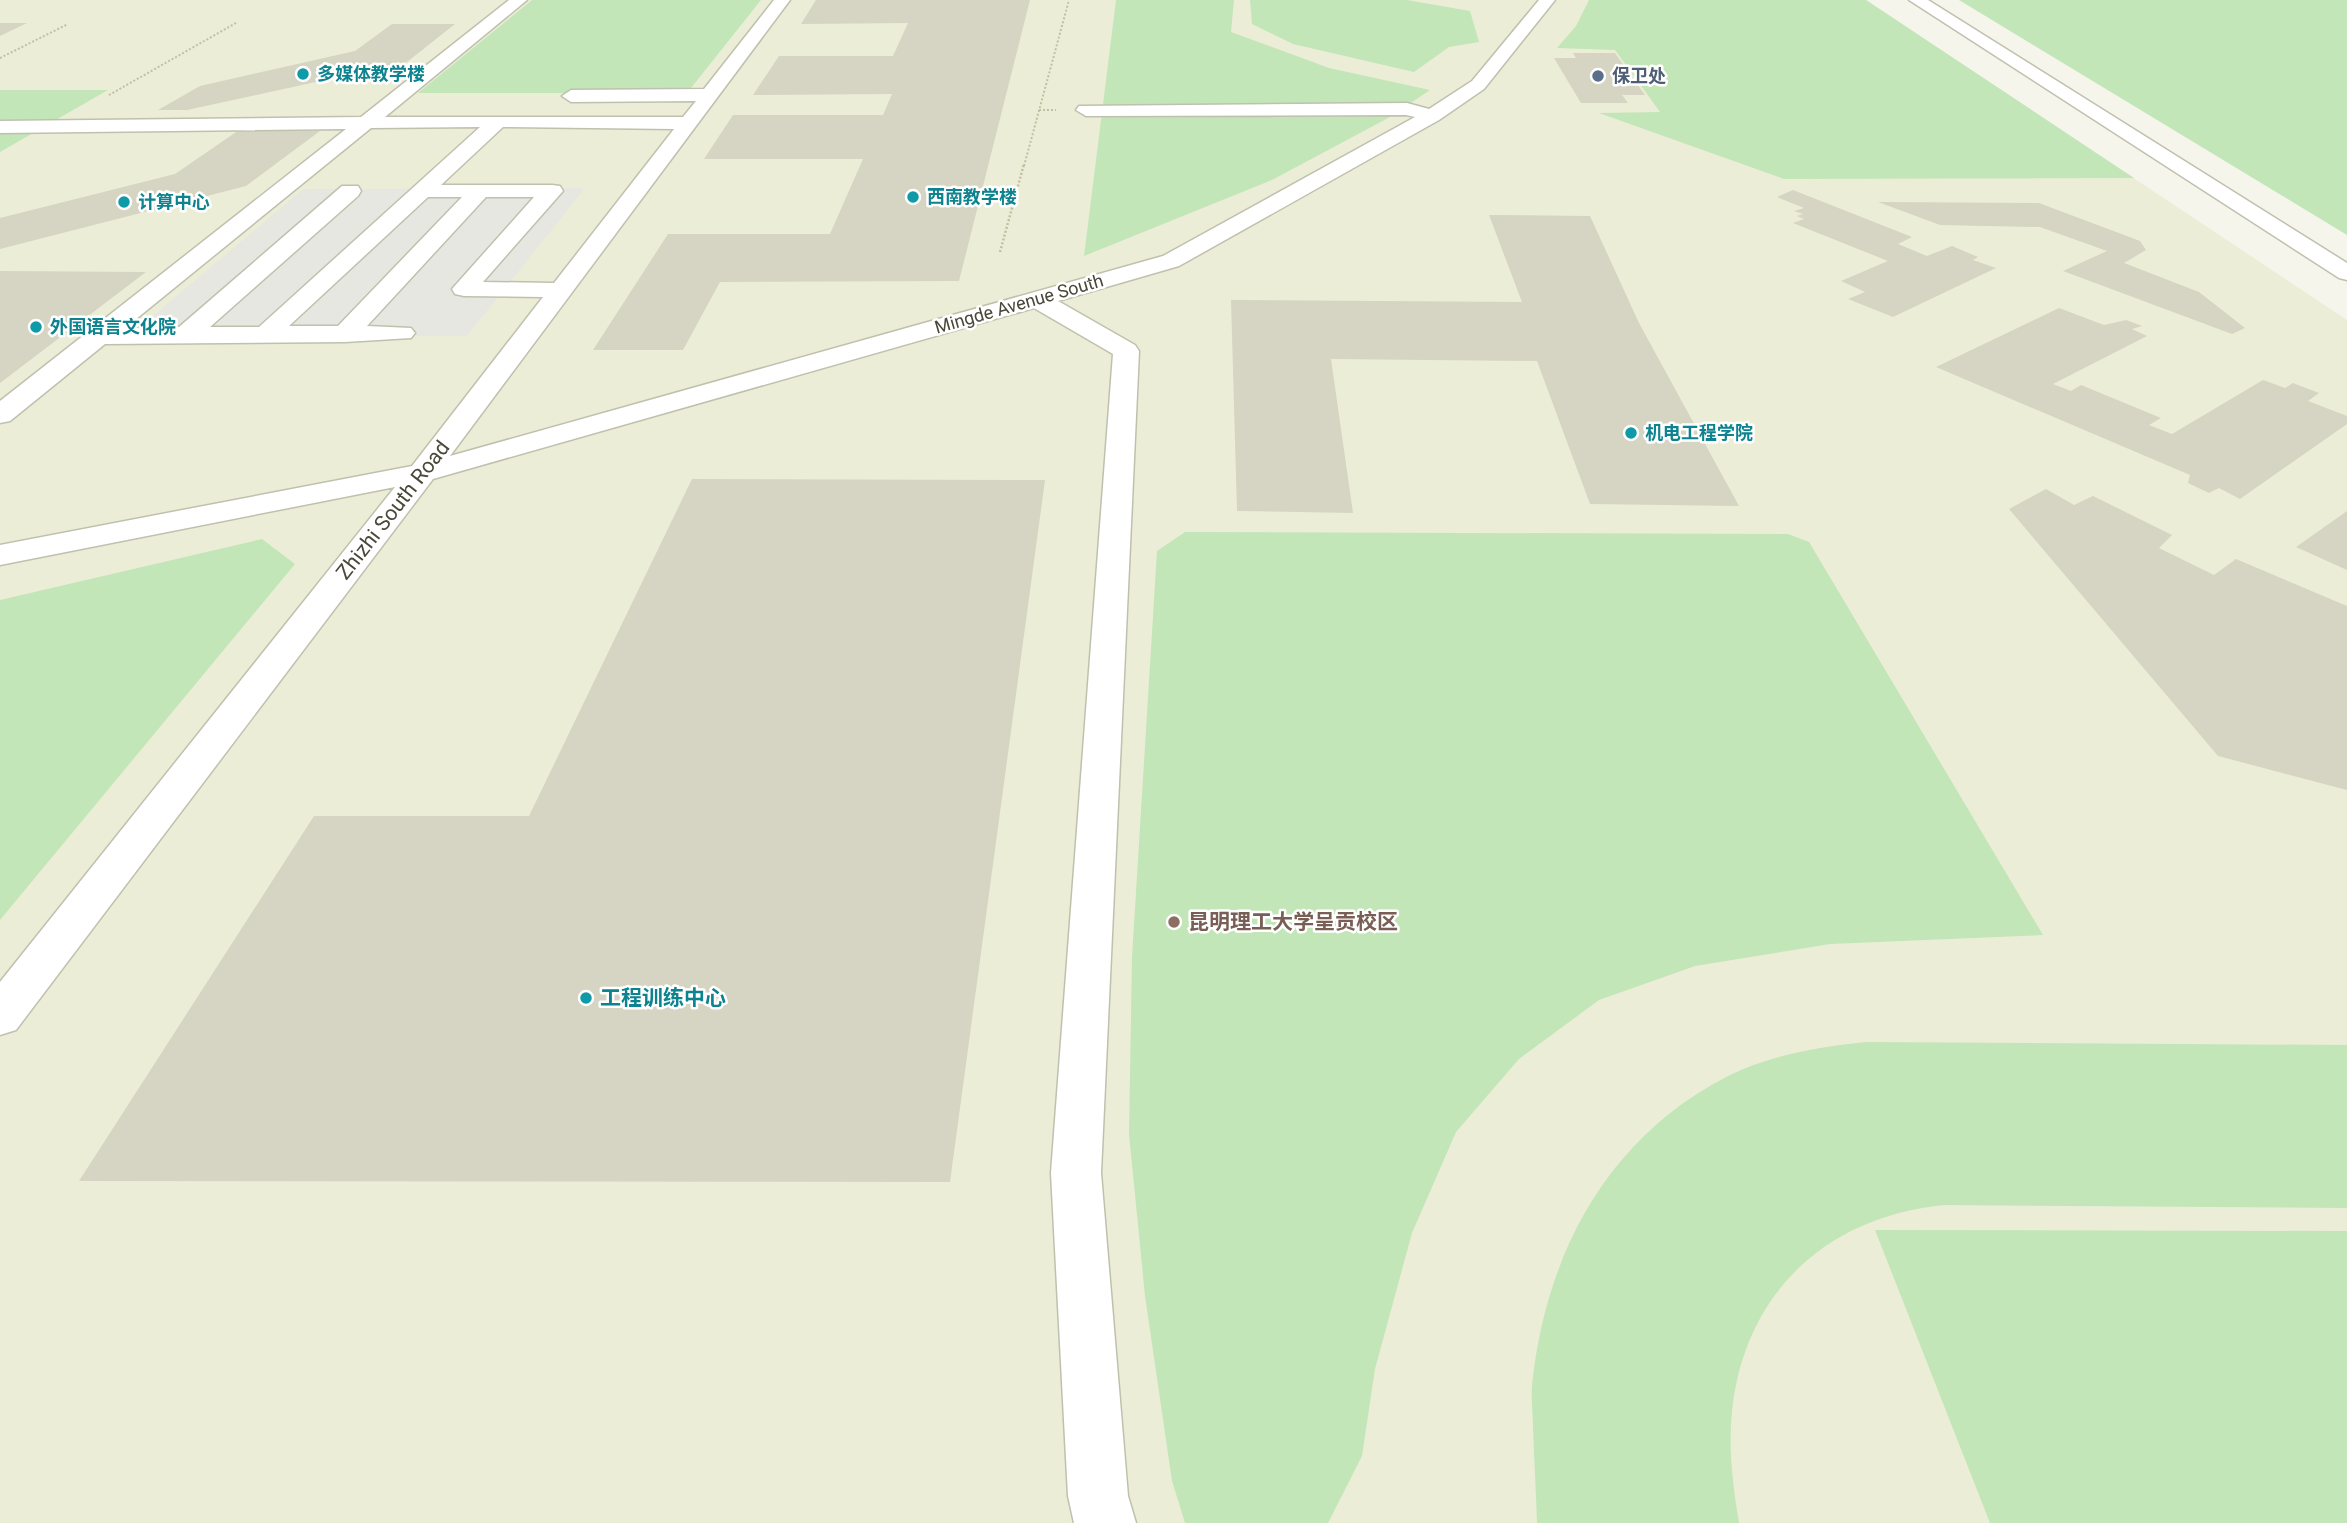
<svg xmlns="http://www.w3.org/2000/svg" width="2347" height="1523" font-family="Roboto,'Noto Sans SC',sans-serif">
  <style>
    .education { fill: #ecedd7 }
    .green { fill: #c2e6b7 }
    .parking { fill: #e7e7e2 }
    .building { fill: #d6d4c2 }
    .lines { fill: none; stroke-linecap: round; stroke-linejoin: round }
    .minor-casing { stroke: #c0c0ae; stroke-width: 3 }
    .path-far1 { stroke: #c1c0a0; stroke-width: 2; stroke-dasharray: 2 2; stroke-linecap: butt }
    .path { stroke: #c1c0a0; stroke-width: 2.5; stroke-dasharray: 2 2; stroke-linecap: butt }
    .minor { fill: #fff; fill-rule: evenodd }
    .culture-dot { fill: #0f9aa8; stroke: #fff; stroke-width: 2.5 }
    .service-dot { fill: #5c6f8a; stroke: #fff; stroke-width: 2.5 }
    .education-dot { fill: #8d6e63; stroke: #fff; stroke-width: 2.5 }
    .labels { text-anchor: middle; stroke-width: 5; stroke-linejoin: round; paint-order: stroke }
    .far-culture-label { font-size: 18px; font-weight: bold; fill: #0d838f; stroke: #fff; text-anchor: start }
    .far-service-label { font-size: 18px; font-weight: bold; fill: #4e5e75; stroke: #fff; text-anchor: start }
    .far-street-label { font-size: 18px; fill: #494839; stroke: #fff }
    .street-label { font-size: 21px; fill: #494839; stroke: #fff }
    .education-label { font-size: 21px; font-weight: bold; fill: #785e54; stroke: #fff; text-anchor: start }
    .culture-label { font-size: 21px; font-weight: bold; fill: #0d838f; stroke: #fff; text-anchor: start }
  </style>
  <rect width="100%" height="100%" fill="#f5f5ec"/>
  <!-- education -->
  <path class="education" d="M0,0H1866L2347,320V1523H0Z"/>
  <!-- green -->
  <path class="green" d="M532,0H761L687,93H418Z
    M1116,0H1234L1231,32L1329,68L1430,90L1390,117L1272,180L1084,256Z
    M1250,0H1407L1470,11L1479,42L1449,47L1414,72L1293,44L1252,24Z
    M1589,0H1866L2134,178L1784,179L1599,113L1660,112L1615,50L1557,48L1576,26Z
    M1959,0H2347V235Z
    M0,90H108L0,152Z
    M1185,532L1788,534L1809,542L2043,935L1830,944L1695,966L1599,1000L1519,1059L1456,1132L1412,1233L1375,1369L1362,1456L1328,1523H1185L1172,1481L1145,1296L1129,1134L1132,957L1157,551Z
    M262,539L295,564L0,920V600Z
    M1866,1042L2347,1045V1208L1945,1205C1827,1216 1744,1293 1732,1412C1728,1449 1733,1486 1739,1523H1537C1536,1491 1534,1459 1533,1427C1533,1414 1531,1399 1532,1385C1546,1253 1607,1138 1728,1076C1770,1055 1819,1047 1866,1042Z
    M1875,1230L2347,1231V1523H1990Z"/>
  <!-- parking -->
  <path class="parking" d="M585,188L467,336L127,338L303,189Z"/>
  <!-- building -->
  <path class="building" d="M816,0H1030L959,281L720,282L683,350H593L668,234H830L863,159H704L733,115H883L892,94L753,95L779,56H893L908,23L801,24Z
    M0,23H27L0,36Z
    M392,24H455L407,62L187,110H158L200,86L355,51Z
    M1573,53H1615L1645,95H1622L1628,103H1581L1554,58H1576Z
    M239,130L320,131L246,186L0,249V218L175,174Z
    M1793,190L1912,237L1898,244L1927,256L1952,246L1978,257L1973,260L1996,268L1893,317L1848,299L1865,292L1841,281L1888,261L1793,223L1804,219L1797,216L1803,214L1794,211L1804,208L1777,197Z
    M1878,202L2039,203L2140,241L2146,250L2124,263L2199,292L2245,328L2232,334L2063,271L2107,251L2040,227L1940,225Z
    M1489,215L1590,216L1639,323L1739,506L1590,504L1537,361L1331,359L1353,513L1237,511L1231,300L1522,302Z
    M0,271L146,272L0,383Z
    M2059,308L2104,325L2126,320L2142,326L2132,329L2147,336L2053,384L2071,391L2081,385L2161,418L2149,425L2172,434L2263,380L2285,388L2293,383L2319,393L2308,401L2347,416V424L2240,499L2219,488L2209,493L2188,483L2190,475L1936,367Z
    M692,479L1045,480L950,1182L79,1181L314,816H529Z
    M2046,489L2074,505L2093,496L2172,535L2159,548L2214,575L2236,559L2347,606V790L2218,756L2009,509Z
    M2347,511V570L2296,547Z"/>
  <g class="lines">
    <!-- minor casing -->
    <g class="minor-casing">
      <path id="minor" d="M509,0H527L385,117H683L696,101L571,102L562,96L571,90L704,89L774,0H790L450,456L1163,256L1415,117L1406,115L1086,116L1076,110L1079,106L1407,103L1429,109L1472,81L1539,0H1555L1484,89L1439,120L1179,266L1058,301L1135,345L1139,351L1101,1173L1128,1496L1136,1523H1074L1068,1496L1051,1173L1113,354L1034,308L433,479L16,1030L0,1035V982L395,487L0,565V545L412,466L543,297L464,296L455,294L452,289L534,197H486L367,326L411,328L415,333L411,338L345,342L105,344L10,421L0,423V401L346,129L0,133V121L361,117ZM480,127L259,327H210L358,196L361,191L358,186H342L179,327L125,328L371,128ZM503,127L674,129L554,283L483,282L563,191L560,186L552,185H441ZM428,197H462L338,326H289Z
        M1909,0H1928L2347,263V280L2339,278Z"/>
    </g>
    <!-- path-far1 -->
    <path class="path-far1" d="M0,58L68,24
      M109,95L236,23
      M1039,110H1056
      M1024,166L1069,0"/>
    <!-- path -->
    <path class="path" d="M1000,252L1024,164"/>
    <!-- minor -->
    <use href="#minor" class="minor"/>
  </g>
  <!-- markers -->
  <g class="culture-dot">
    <circle cx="303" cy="74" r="7"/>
    <circle cx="913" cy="197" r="7"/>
    <circle cx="124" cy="202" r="7"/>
    <circle cx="36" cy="327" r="7"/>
    <circle cx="1631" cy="433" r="7"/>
    <circle cx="586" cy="998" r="7"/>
  </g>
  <circle class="service-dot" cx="1598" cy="76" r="7"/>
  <circle class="education-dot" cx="1174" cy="922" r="7"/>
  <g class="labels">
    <!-- far-culture labels -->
    <g class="far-culture-label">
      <text x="317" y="80">多媒体教学楼</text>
      <text x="927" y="203">西南教学楼</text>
      <text x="138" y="208">计算中心</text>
      <text x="50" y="333">外国语言文化院</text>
      <text x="1645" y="439">机电工程学院</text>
    </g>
    <!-- far-service labels -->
    <g class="far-service-label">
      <text x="1612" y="82">保卫处</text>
    </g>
    <!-- far-street labels -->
    <g class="far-street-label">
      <text transform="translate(1019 304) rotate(-16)" y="6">Mingde Avenue South</text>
    </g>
    <!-- street labels -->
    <g class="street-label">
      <text transform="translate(393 510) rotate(-52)" y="7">Zhizhi South Road</text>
    </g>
    <!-- education labels -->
    <g class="education-label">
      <text x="1188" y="929">昆明理工大学呈贡校区</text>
    </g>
    <!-- culture labels -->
    <g class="culture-label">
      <text x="600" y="1005">工程训练中心</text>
    </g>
  </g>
</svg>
